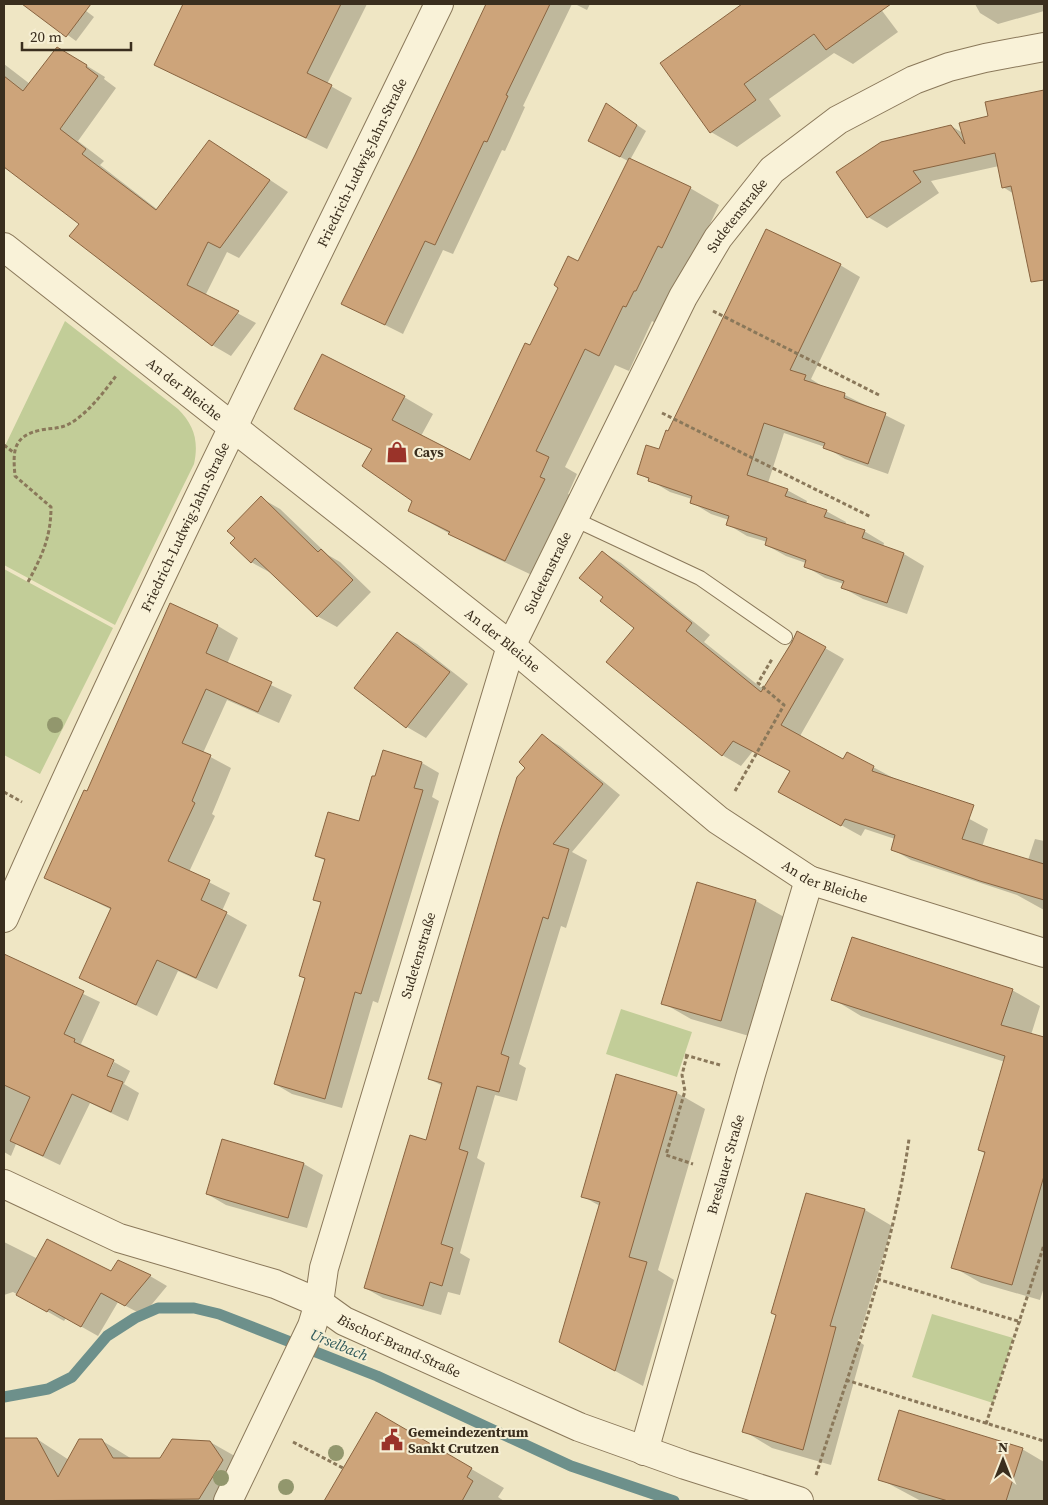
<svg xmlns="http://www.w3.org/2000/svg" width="1048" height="1505" font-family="'Source Serif 4',serif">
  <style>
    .green { fill: #c2cd98 }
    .shadow { fill: #0003 }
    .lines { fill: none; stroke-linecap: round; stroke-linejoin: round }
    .stream { stroke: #6d908b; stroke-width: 11 }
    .building { fill: #cda47a; stroke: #896440 }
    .lane-casing { stroke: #8a785a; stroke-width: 16 }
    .street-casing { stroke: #8a785a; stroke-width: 30 }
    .path { stroke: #8a785a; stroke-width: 3; stroke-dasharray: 4 2.5; stroke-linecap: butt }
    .lane { stroke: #f9f2d8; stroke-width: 14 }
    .street { stroke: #f9f2d8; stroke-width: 28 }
    .tree { fill: #92976d }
    .labels { text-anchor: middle; stroke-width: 4; stroke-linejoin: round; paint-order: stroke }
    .street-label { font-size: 14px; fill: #3a2e1e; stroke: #f6efd4 }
    .poi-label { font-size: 14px; font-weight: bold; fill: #3a2e1e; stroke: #f6efd4; text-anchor: start }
    .water-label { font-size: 15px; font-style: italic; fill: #2d5859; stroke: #f6efd4 }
  </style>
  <rect width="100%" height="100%" fill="#efe6c4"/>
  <!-- green -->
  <path class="green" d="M65,321L178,409C194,425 199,441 194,464L115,625L4,565V448Z
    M4,569L113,628L40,774L4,755Z
    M621,1009L692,1032L677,1077L606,1054Z
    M932,1314L1013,1338L993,1403L912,1377Z"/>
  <!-- shadow -->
  <path class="shadow" d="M25,4H77L94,17L76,41Z
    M184,4H367L327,84L352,98L327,149L156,64Z
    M487,4H572L523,106L525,107L505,151L502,150L453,254L443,250L403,334L343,304Z
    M575,4H590L587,10Z
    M745,4H877L898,32L853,64L834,53L769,99L781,116L737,147L711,132L662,63Z
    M975,4H1044V11L998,24L980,13Z
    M76,59L105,77L104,79L116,88L78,141L104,161L100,165L158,210L228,152L288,192L239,258L227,252L205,296L256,323L231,356L212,345L80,224L4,165V64L30,84Z
    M1044,91V279L1030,271L1014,194L1003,187L999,166L931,181L939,193L887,228L868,217L951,126L963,133L989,117L986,103Z
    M607,105L646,131L630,160L690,188L719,205L691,264L687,262L665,307L663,306L655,323L652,321L629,371L615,365L565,467L577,474L568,494L574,497L534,576L479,550L409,511L414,501L373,450L296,409L404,397L433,414L421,436L470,461L531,347L579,263L628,161L599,146Z
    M840,265L860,277L811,379L825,388L845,395L905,425L888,474L845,459L825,447L784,433L768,483L787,490L807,501L806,504L826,511L846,522L845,525L864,531L884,543L883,547L904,554L924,566L907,614L863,599L843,588L844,584L825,578L805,566L806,563L786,556L766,545L767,542L747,536L727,524L729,520L711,514L691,502L692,499L670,492L638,473L660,450L668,432Z
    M261,498L280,509L328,555L340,562L371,592L337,627L317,616L271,573L251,562Z
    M602,552L621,563L710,635L704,642L764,690L797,632L844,659L800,736L844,760L847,753L988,829L982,847L1028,860L1035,839L1044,841V910L1017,895L911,860L892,849L895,839L865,829L861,836L799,802L791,771L753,751L741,766L722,755L635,628L605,597Z
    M218,626L238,638L227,664L292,695L279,723L227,700L203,753L231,768L212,814L215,816L189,872L230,893L222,911L247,925L217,989L178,971L157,1016L81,978L112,910L46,877L87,793Z
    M397,633L417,644L468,684L426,738L407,727L356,688Z
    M542,736L560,746L620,795L572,852L587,860L566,928L561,926L519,1064L526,1068L517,1101L495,1095L477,1158L485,1163L460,1253L470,1259L460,1295L448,1292L441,1315L383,1298L365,1288L427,1142L443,1086L429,1079L527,768Z
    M422,763L439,773L432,797L439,801L378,1003L373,1001L342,1108L292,1094L275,1084L306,979L300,975L322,903L315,899L326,861L316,856L360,822L376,778Z
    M698,884L756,901L784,917L749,1036L691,1019L663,1003Z
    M4,956L100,1002L81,1044L91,1049L103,1081L105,1082L114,1062L130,1071L124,1084L139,1093L128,1121L90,1103L60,1165L16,1144L11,1156L4,1152Z
    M1012,990L1040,1006L1031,1035L1044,1039V1287L1040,1300L981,1283L953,1267L986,1154L979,1150L1005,1062L861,1016L833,999Z
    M677,1093L705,1109L658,1270L674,1280L643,1386L589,1357L600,1206L582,1196Z
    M223,1141L304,1164L323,1175L307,1228L226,1205L207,1194Z
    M865,1210L892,1226L858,1341L864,1345L831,1465L772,1448L744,1431Z
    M4,1242L38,1259L112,1273L150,1276L167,1286L143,1315L118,1302L98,1336L66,1318L64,1321L13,1292L4,1295Z
    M377,1414L504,1488L498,1497L504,1501H325Z
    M4,1439H37L69,1460L101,1440L132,1459H161L210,1442L240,1459L238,1501H4Z
    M1022,1449L1044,1462V1501H921L880,1479Z"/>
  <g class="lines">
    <!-- stream -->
    <path class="stream" d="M4,1397L48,1389L72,1377L107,1336L135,1318L158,1308H194L219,1314L377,1376L571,1466L674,1501"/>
  </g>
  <!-- building -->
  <path class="building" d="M22,4H91L66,37Z
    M183,4H341L307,73L332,85L306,138L154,65Z
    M486,4H550L506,95L508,96L487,142L484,141L435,245L425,241L385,325L341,304L415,155Z
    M742,4H891L826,50L814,34L744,84L756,100L710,133L660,63Z
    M57,47L87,65L86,67L98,76L60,129L86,149L82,154L156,210L209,140L270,180L220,248L208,242L187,285L239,311L212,346L69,236L79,224L4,167V76L23,91Z
    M1044,90V280L1031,282L1011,186L1002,188L995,153L913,171L921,182L867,218L836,172L881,142L951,125L965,144L959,123L988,116L985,102Z
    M606,103L637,125L620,157L588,141Z
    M629,158L691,187L662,248L658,246L636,291H634L626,307L623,306L599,356L585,349L536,451L549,457L540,477L545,479L505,561L448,534L450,532L408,511L412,501L362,466L372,449L294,409L322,354L405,396L392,420L470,460L525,343L530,345L558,288L554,285L568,256L578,261Z
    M766,229L841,264L790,370L806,375L804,380L845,393L844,398L886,413L868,464L823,448L825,443L764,423L747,475L788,489L785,496L827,510L824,517L865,530L862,538L904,553L887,603L841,588L844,581L804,567L806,560L765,545L767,538L726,525L729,516L690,503L692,496L648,481L649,478L637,474L646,445L659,449L666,430L668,431Z
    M261,496L318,552L321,549L353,580L317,617L255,558L251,563L230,543L235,538L227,531Z
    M602,551L692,623L686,631L761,692L792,642L797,631L826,647L781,725L843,759L847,752L874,766L872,771L974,805L962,839L1044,864V900L980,881L891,850L895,835L845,819L841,826L778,792L790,771L733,741L722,756L606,662L634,628L600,601L603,597L579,578Z
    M170,603L218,625L206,653L272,682L258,712L206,689L182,743L211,755L192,801L195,803L168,861L210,880L201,900L227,912L196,978L157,960L136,1005L79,978L111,908L44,878L84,790L87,791Z
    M397,632L450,672L406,728L354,688Z
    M542,734L603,784L553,844L569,849L548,919L543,917L501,1054L509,1057L499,1092L477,1086L459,1149L468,1152L441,1244L453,1248L442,1286L430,1282L423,1306L364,1288L410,1135L426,1140L442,1083L428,1079L447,1013L501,828L517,777L525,768L519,762Z
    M383,750L422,762L414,788L423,790L361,994L355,992L325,1099L274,1084L305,978L299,976L321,902L313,900L325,859L315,856L328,812L359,821L372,776H375Z
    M697,882L756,900L721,1021L661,1004Z
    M852,937L1013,989L1001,1025L1044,1037V1176L1012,1285L951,1268L985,1152L978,1150L1005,1056L831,1000Z
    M4,954L84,991L64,1034L75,1039L74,1042L114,1060L107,1076L123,1082L111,1112L72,1094L43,1156L10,1141L30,1097L4,1085Z
    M616,1074L677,1092L629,1257L647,1262L615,1371L559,1342L600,1202L581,1197Z
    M222,1139L304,1163L288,1218L206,1194Z
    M806,1193L865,1209L830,1326L836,1327L803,1450L742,1432L776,1315L771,1313Z
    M47,1239L111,1271L118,1260L151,1275L125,1306L101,1293L81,1327L49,1309L47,1312L16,1295Z
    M899,1410L1023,1448L1006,1501H948L878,1480Z
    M376,1412L472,1468L467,1477L473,1481L462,1501H324Z
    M4,1438H37L58,1477L79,1439H102L113,1458H160L172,1439L210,1441L223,1460L199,1499L4,1501Z"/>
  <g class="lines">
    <!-- lane casing -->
    <g class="lane-casing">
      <path id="lane" d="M574,519L700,578L785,637"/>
    </g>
    <!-- street casing -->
    <g class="street-casing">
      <g id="street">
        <path id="s1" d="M4,247L511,646L718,820L809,880L1044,953"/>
        <path id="s2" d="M4,918C140,609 292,308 439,4"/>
        <path id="s3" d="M4,1184L119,1238L275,1284L319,1303L344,1321L579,1427L685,1465L799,1501"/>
        <path id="s4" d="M644,1451L751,1074L809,880"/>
        <path id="s5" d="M228,1501L312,1326L319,1303L324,1268L511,646L683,297L718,238L772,170L838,120L914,80L949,67L985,58L1044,47"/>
      </g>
    </g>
    <!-- path -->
    <path class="path" d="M713,311L879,395
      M662,413L871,517
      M4,445L13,452
      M28,582C42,556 51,537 51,507L15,476C13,452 12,436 41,430C50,428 58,429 67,425C87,415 103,393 116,376
      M735,791L784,705L758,683L772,659
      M4,792L22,802
      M685,1055L720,1065
      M687,1055L682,1075L685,1091L666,1155L693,1164
      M877,1279L1021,1322
      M846,1380L1044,1441
      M986,1424L1044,1245
      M293,1442L343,1468
      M816,1475C851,1365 893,1254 909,1139"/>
    <!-- lane -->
    <use href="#lane" class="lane"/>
    <!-- street -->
    <use href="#street" class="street"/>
  </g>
  <!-- trees -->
  <g class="tree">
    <circle cx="55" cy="725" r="8"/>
    <circle cx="336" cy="1453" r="8"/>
    <circle cx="221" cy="1478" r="8"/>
    <circle cx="286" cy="1487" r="8"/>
  </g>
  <!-- icons -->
  <defs>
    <g id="shop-bare" transform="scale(1.725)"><path d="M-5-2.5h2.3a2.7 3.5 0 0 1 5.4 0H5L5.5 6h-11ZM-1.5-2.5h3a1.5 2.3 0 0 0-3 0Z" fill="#9a3329" stroke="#f6efd4" stroke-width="2.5" paint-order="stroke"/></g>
    <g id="civic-bare" transform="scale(1.725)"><path d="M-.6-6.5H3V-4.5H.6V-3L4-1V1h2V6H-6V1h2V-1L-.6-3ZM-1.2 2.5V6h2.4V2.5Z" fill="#9a3329" stroke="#f6efd4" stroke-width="2.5" paint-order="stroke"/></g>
  </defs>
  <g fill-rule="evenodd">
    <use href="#shop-bare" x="397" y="452"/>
    <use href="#civic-bare" x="392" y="1440"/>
  </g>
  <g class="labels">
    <!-- street labels -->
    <g class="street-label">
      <text dy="5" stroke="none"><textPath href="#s2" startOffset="836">Friedrich-Ludwig-Jahn-Straße</textPath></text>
      <text dy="5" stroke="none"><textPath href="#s5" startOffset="1390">Sudetenstraße</textPath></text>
      <text dy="5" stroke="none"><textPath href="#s1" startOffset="230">An der Bleiche</textPath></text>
      <text dy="5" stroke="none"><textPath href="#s2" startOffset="431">Friedrich-Ludwig-Jahn-Straße</textPath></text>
      <text dy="5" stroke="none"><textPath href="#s5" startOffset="985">Sudetenstraße</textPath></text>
      <text dy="5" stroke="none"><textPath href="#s1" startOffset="635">An der Bleiche</textPath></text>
      <text dy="5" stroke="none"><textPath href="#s1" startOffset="1040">An der Bleiche</textPath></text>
      <text dy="5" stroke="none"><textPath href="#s5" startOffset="580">Sudetenstraße</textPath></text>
      <text dy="5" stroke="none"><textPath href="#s4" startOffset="298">Breslauer Straße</textPath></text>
      <text dy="5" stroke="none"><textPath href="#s3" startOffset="429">Bischof-Brand-Straße</textPath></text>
    </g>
    <!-- poi labels -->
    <g class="poi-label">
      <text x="414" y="457">Cays</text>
      <text x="408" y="1437">Gemeindezentrum<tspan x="408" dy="16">Sankt Crutzen</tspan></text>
    </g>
    <!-- water labels -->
    <g class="water-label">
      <text transform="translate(339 1345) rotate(22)" y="5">Urselbach</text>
    </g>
  </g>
  <!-- border -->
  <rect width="1048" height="1505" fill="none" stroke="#3a2e1e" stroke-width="10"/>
  <!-- north arrow -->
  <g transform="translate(1003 1460)" stroke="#f6efd4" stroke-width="4" paint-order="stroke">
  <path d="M0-4L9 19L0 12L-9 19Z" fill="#3a2e1e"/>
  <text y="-8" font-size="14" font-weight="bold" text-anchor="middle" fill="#3a2e1e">N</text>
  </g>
  <!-- scale -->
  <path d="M22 42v8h109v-8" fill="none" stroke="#3a2e1e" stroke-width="2.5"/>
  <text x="30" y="42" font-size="15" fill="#3a2e1e" stroke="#f6efd4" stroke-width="4" paint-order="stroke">20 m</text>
</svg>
